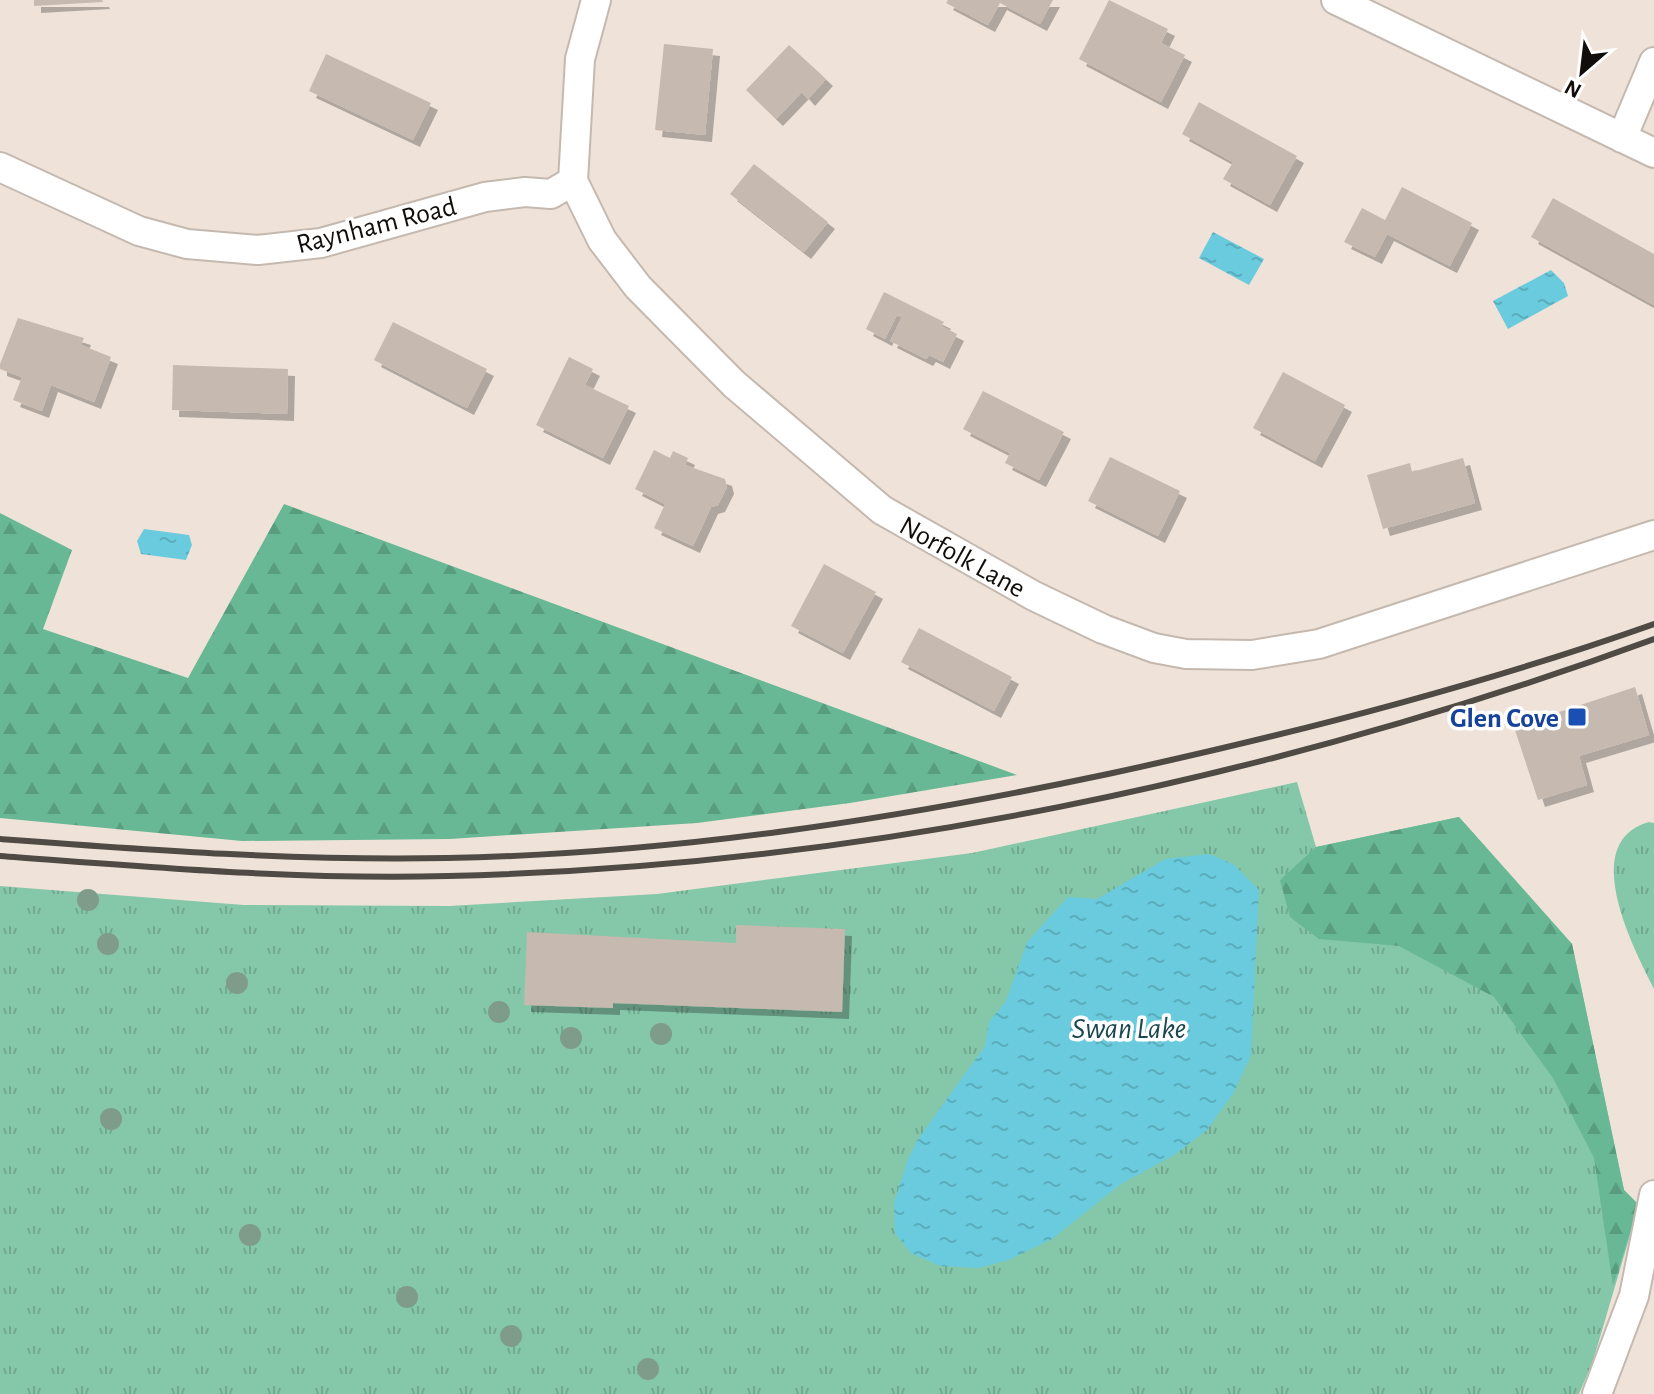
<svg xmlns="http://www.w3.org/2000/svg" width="1654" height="1394" font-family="'Alegreya Sans',sans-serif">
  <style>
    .grass { fill: url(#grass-tufts) }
    .forest { fill: url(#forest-firs) }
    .water { fill: url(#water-ripples) }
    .building { fill: #c6b9b0; filter: url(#shadow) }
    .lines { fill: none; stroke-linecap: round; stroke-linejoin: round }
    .minor-casing { stroke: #c5b9af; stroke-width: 32 }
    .minor { stroke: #fff; stroke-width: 28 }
    .rail { stroke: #504a45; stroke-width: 6 }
    .tree { fill: #7f9c8a }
    .transit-dot { fill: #1a4fb4; stroke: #fff; stroke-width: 3 }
    .labels { text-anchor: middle; stroke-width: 7; stroke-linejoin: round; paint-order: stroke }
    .street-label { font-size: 28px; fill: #110d0a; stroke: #fff }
    .transit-label { font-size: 28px; font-weight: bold; fill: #164399; stroke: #fff; text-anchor: end }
    .water-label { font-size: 30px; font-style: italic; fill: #1b4750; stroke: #fff }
  </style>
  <defs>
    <pattern id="grass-tufts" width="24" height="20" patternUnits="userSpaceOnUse" patternTransform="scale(2)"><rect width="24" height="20" fill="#85c7a9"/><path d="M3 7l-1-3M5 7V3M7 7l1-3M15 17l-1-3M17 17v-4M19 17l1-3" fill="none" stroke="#72aa90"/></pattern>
    <pattern id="forest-firs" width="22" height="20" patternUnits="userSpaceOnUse" patternTransform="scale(2)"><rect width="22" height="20" fill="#68b895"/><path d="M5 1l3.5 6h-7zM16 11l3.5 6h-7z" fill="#599d7f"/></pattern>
    <pattern id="water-ripples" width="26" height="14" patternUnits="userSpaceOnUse" patternTransform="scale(2)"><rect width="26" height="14" fill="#6acbde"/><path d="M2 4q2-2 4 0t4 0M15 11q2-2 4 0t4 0" fill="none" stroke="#5badbd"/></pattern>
    <filter id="shadow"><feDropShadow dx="7" dy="7" stdDeviation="0" flood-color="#0004"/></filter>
  </defs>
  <rect width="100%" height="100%" fill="#efe3d9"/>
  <!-- grass -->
  <path class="grass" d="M1297,782L1316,847L1459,817L1572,944L1624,1190L1639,1205L1593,1361L1579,1394H0V886L244,905L449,906L657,894L972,853Z
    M1649,822L1654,823V989C1633,947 1578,842 1649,822Z"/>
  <!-- forest -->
  <path class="forest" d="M284,504L1017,775L850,803L697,823L450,839L242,841L0,818V513L72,550L43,629L188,678Z
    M1459,817L1572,944L1624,1190L1639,1205L1613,1286L1594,1158L1553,1078L1494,997L1399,946L1319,939L1290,917L1280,880L1316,847Z"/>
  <!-- water -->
  <path class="water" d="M1213,232L1264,259L1249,285L1199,258Z
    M1551,270L1564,283L1568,296L1508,329L1493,301Z
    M144,529L189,535L192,545L186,560L141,554L137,541Z
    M1209,854L1233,864L1259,890L1251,1055L1234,1092L1207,1130L1174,1155L1121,1184L1052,1239L1009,1260L978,1268L940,1266L911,1253L895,1233L894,1203L908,1159L918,1139L985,1046L989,1022L1006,1001L1027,942L1068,897L1097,899L1165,859Z"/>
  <!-- building -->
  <path class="building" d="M34,0H102L103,2L34,6Z
    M948,0H1053L1040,24L1000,3L988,25L946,3Z
    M1109,0L1168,29L1161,43L1185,55L1161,102L1079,59Z
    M664,44L713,49L705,135L655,130Z
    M789,45L826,79L808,99L802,92L776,119L746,90Z
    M326,54L431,103L413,140L309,91Z
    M1199,102L1297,156L1270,205L1223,179L1233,162L1182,134Z
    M754,164L828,222L804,252L730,194Z
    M1402,187L1472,223L1450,266L1387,234L1375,257L1344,242L1362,208L1385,220Z
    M1553,198L1654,254V305L1531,237Z
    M884,292L944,322L941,326L957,334L943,362L929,355L926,359L890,341L902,317L897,315L885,339L866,329Z
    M18,318L84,338L81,345L111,357L94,402L51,385L42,411L13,400L22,377L0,369V364Z
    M393,322L487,369L467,408L374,360Z
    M569,357L593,369L585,385L629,406L603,458L536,425Z
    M173,365L288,369L287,414L172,410Z
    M1283,372L1345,405L1315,461L1253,428Z
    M983,391L1064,432L1039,480L1005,463L1010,453L963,429Z
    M654,450L670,458L673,451L688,458L685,465L725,479L727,487L718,505L711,507L693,546L654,528L665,504L635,489Z
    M1110,457L1180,491L1158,536L1088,501Z
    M1463,458L1475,503L1383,529L1367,475L1410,463L1412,472Z
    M824,564L876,592L843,653L791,626Z
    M919,628L1012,677L994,711L901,662Z
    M1635,687L1649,735L1579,756L1587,785L1538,800L1514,727Z
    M736,925L845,929L842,1012L613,1003V1008L524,1005L527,932L736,943Z"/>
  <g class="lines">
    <!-- minor casing -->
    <g class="minor-casing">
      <path id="minor" d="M596,0L580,59L573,181L602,240L638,287L734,384L882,510L1034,596L1103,629L1154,648L1186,654L1252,655L1319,644L1654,535
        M1336,0L1654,153
        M1622,138L1654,62
        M0,167L139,231L187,244L258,250L321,243L485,197L525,192L551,194L573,181
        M1597,1394L1634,1296L1654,1195"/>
    </g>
    <!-- minor -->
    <use href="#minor" class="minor"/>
    <!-- rail -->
    <path class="rail" d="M0,839C149,850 297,861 447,858C670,854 891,820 1108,774C1293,734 1476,687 1654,624
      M0,856C149,867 298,880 448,876C855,867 1273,779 1654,639"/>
  </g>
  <!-- trees -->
  <g class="tree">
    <circle cx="88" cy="900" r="11"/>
    <circle cx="108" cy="944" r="11"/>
    <circle cx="237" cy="983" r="11"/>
    <circle cx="499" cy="1012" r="11"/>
    <circle cx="661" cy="1034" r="11"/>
    <circle cx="571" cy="1038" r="11"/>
    <circle cx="111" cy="1119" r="11"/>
    <circle cx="250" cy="1235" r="11"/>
    <circle cx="407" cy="1297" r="11"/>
    <circle cx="511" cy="1336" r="11"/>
    <circle cx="648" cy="1369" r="11"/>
  </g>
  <!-- markers -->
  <rect class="transit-dot" x="1567" y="707" width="20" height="20" rx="4"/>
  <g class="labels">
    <!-- street labels -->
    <g class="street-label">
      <text transform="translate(376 224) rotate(-14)" y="10">Raynham Road</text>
      <text transform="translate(963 556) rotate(29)" y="10">Norfolk Lane</text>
    </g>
    <!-- transit labels -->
    <g class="transit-label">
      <text x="1559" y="727">Glen Cove</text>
    </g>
    <!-- water labels -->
    <g class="water-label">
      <text x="1129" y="1038">Swan Lake</text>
    </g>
  </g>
  <!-- north arrow -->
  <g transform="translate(1582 72) rotate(208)" stroke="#ffffff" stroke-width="6" paint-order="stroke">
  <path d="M0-6L14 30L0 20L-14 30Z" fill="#110d0a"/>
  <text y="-12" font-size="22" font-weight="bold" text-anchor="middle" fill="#110d0a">N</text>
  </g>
</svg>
